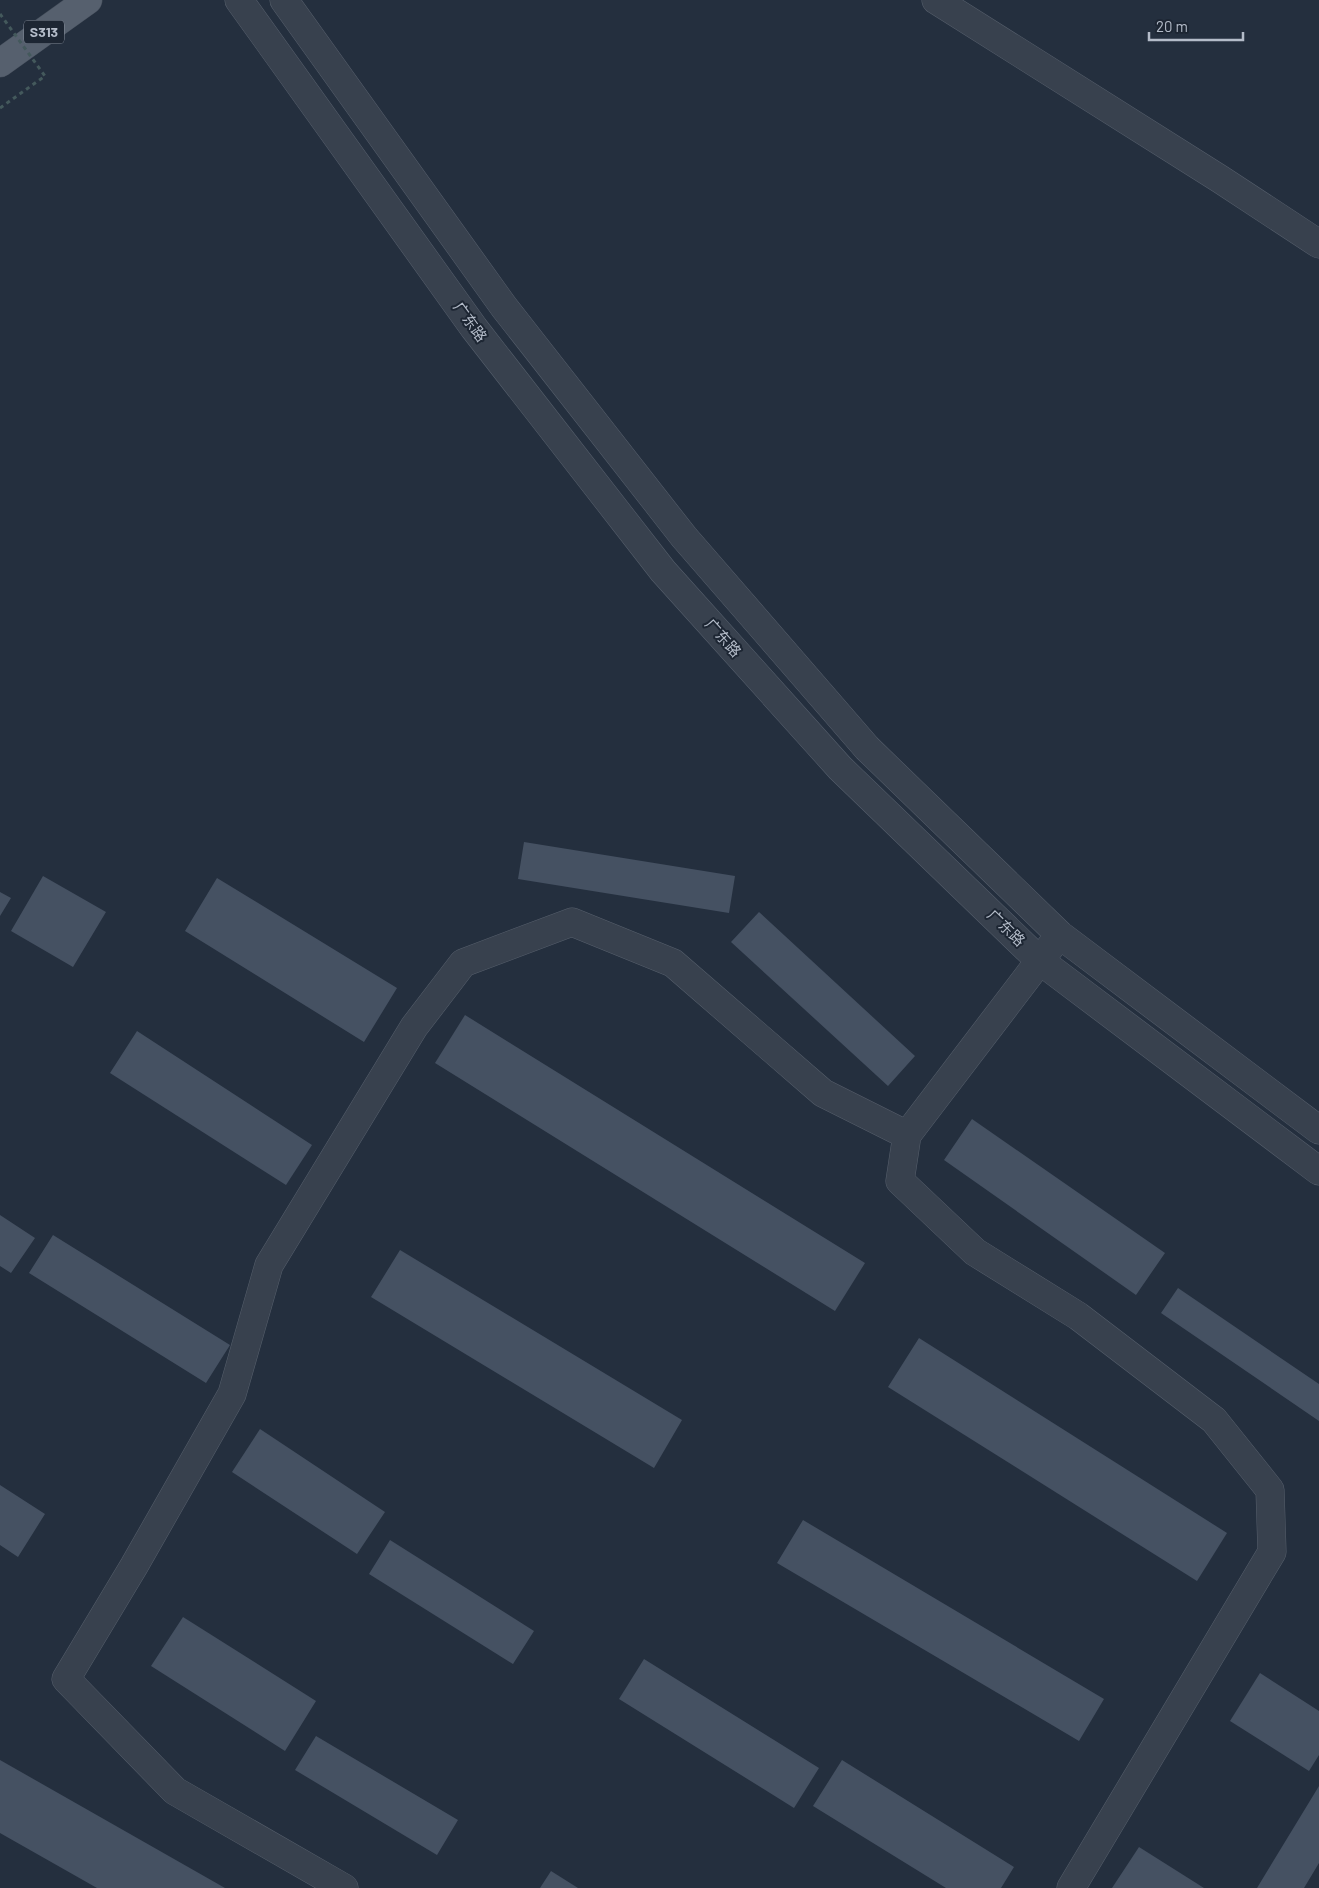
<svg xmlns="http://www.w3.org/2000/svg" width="1319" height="1888" font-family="Barlow,'Noto Sans SC',sans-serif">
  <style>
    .building { fill: #455162 }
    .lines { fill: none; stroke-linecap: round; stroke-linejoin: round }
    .minor-casing { stroke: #565f6c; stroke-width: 29 }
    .major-casing { stroke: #414a57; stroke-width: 29 }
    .path { stroke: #44595c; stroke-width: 3; stroke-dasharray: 4 4; stroke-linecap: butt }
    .minor { stroke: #38414e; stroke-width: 28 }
    .major { stroke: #56606e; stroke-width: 28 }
    .path-bridge { stroke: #44595c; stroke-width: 3; stroke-dasharray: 4 4; stroke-linecap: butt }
    .labels { text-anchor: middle; stroke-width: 4; stroke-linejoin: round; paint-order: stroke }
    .shield { fill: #1d2633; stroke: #878f9c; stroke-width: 1 }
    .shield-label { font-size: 14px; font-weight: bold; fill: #b4bcc9 }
    .street-label { font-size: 15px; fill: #b4bcc9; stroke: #1d2633 }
  </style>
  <rect width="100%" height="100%" fill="#242f3e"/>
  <!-- building -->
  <path class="building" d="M524,842L735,876L729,913L518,879Z
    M43,876L106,912L73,967L11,931Z
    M217,878L397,988L364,1042L185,931Z
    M0,892L11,898L0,916Z
    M759,912L915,1056L888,1086L731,942Z
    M465,1015L865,1263L835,1311L435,1063Z
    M137,1031L312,1145L286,1185L110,1073Z
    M972,1119L1165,1253L1136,1295L944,1160Z
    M0,1215L35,1238L11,1273L0,1266Z
    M53,1235L230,1345L206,1383L29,1273Z
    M400,1250L682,1420L654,1468L371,1297Z
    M1178,1288L1319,1384V1421L1161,1313Z
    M919,1338L1227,1533L1197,1581L888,1387Z
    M260,1429L385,1512L357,1554L232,1472Z
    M0,1485L45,1514L18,1557L0,1545Z
    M803,1520L1104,1699L1079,1741L777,1563Z
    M390,1540L534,1631L513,1664L369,1574Z
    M183,1617L316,1701L285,1751L151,1666Z
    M644,1659L819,1768L794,1808L619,1699Z
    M1260,1673L1319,1711V1755L1309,1771L1230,1721Z
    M316,1736L458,1820L437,1855L295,1770Z
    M0,1760L225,1888H97L0,1833Z
    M842,1760L1014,1867L1001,1888H946L813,1806Z
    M1319,1786V1863L1304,1888H1257Z
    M1139,1847L1204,1888H1112Z
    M551,1871L578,1888H540Z"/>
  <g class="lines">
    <!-- minor casing -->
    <g class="minor-casing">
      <path id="minor" d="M239,0L474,328L663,571L840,768L1039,960L1319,1171
        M284,0L504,307L684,537L867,748L1060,935L1319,1130
        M936,0L1220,179L1319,244
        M1051,946L907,1135L900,1181L975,1252L1078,1316L1214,1420L1270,1490L1272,1552L1071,1888
        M344,1888L175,1791L66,1679L134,1566L232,1394L269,1265L414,1027L463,963L572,922L673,963L823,1093L907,1135"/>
    </g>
    <!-- major casing -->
    <g class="major-casing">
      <path id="major" d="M0,63L88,0"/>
    </g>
    <!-- path -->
    <path class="path" d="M0,108L45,76"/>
    <!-- minor -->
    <use href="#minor" class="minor"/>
    <!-- major -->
    <use href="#major" class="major"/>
    <!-- path-bridge -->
    <path class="path-bridge" d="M0,14L45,76"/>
  </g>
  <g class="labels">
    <!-- shield labels -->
    <rect class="shield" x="24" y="20.5" width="40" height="23" rx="4"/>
    <g class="shield-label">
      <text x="44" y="37">S313</text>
    </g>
    <!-- street labels -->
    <g class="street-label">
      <text transform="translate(470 322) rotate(54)" y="5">广东路</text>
      <text transform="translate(723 638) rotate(48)" y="5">广东路</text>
      <text transform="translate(1006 928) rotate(44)" y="5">广东路</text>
    </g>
  </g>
  <!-- scale -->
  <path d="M1149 32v8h94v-8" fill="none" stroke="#b4bcc9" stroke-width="2.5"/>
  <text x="1156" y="32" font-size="15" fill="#b4bcc9" stroke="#1d2633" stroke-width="4" paint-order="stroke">20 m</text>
</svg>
